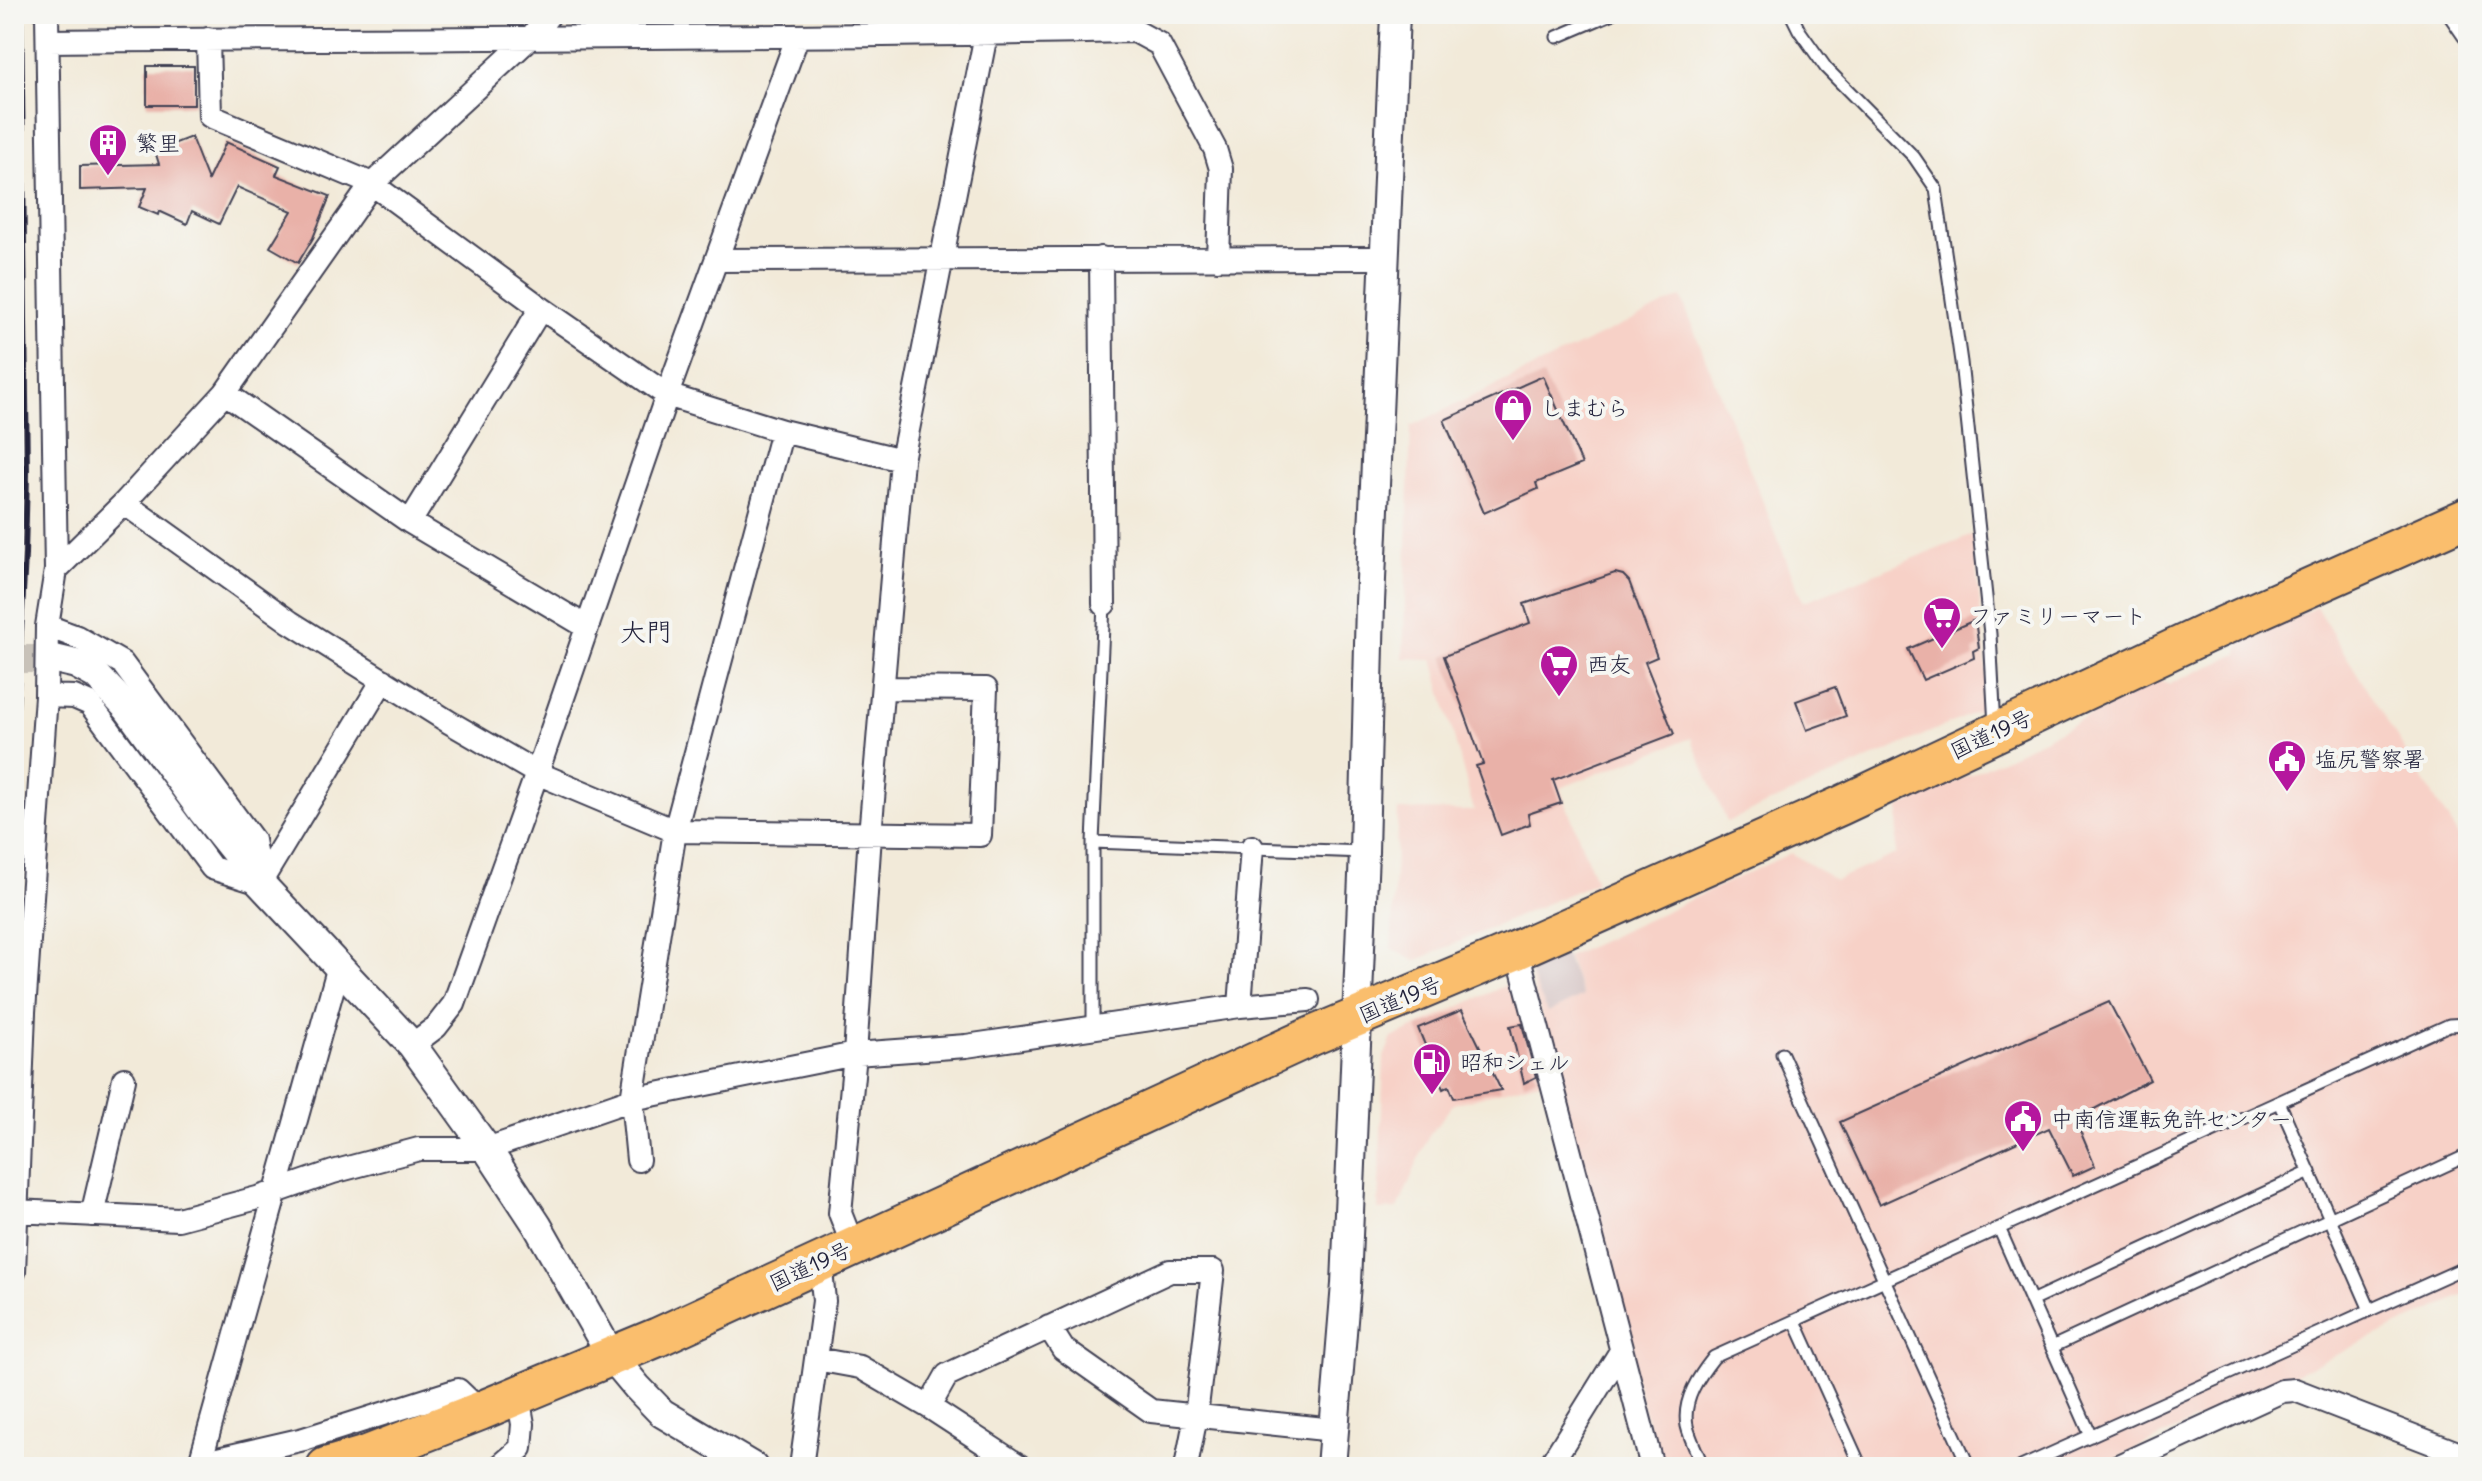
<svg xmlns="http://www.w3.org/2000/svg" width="2482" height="1481" font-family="Delius,'Klee One',sans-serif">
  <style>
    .built { fill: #f7d1c7 }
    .industrial { fill: #d2bfc0 }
    .building { fill: #e9b1a8 }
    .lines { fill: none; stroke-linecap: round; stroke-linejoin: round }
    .tertiary-tunnel { stroke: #c8c2b9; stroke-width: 28; stroke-dasharray: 28 14; stroke-linecap: butt }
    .service-casing { stroke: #414053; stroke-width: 15 }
    .minor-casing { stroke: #414053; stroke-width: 26 }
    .tertiary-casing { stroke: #414053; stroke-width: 32 }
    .trunk-casing { stroke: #414053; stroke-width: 42 }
    .service { stroke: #fff; stroke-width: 11 }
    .minor { stroke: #fff; stroke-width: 22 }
    .tertiary { stroke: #fff; stroke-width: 28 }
    .trunk { stroke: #fabe6d; stroke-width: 38 }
    .rail { stroke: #22223b; stroke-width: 6 }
    .labels { text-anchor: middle; stroke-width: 8; stroke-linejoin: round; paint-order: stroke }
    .poi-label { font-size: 22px; fill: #22223b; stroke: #f6f6f2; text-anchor: start }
    .street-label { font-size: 22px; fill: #22223b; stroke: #f6f6f2 }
    .quarter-label { font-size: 26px; fill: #22223b; stroke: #f6f6f2 }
  </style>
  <rect width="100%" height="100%" fill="#f6f6f2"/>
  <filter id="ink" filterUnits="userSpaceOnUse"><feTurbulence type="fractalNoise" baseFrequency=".0125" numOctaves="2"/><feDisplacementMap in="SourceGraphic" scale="16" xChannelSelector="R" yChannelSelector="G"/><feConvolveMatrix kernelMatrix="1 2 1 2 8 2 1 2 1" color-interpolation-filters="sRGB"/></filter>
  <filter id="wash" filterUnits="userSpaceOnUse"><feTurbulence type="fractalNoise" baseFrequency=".006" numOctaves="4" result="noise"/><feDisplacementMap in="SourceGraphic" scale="32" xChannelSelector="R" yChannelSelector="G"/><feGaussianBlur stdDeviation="1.8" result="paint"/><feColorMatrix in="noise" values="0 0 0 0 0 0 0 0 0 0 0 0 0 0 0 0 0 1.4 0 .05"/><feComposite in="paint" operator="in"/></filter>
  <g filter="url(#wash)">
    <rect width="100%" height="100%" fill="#f2ead9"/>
    <!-- built -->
    <path class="built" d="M1681,297L1803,602L1973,535L1986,666L1987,707L1727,822L1691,738L1560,788L1596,882L1415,961L1391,948L1398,810L1474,811L1433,659L1403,658L1411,426Z
      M2316,607L2468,852V1293L2097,1467H1659L1530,974L1548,1012L1583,996L1567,957L1791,853L1835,880L1896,854L1899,808L2002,760L2160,680L2169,684L2238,654L2240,644Z
      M1515,981L1543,1080L1453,1104L1428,1137L1398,1209L1378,1210L1384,1057L1392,1038Z"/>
    <!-- industrial -->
    <path class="industrial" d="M1562,954L1566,957L1583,996L1548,1013L1530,974V968Z"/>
    <g id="blocks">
      <!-- building -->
      <path class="building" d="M147,66H194V105H147Z
        M191,137L208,180L226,142L280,166L276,175L330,196L313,238L298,263L270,247L292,211L237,187L219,224L192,211L187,224L159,211L158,215L139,207L147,188L80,190V166L159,164L155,151Z
        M1543,376L1582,464L1536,483L1538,489L1484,513L1444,420Z
        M1615,573L1623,575L1629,581L1657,657L1645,662L1674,734L1553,780L1561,803L1528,814L1530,824L1501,835L1476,766L1483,764L1444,656L1530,623L1524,604Z
        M1975,620L1979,648L1973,651L1974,658L1923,680L1908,649Z
        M1835,687L1846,716L1807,730L1796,701Z
        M2109,1002L2150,1080L2075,1119L2095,1166L2073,1176L2049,1128L1879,1205L1840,1122Z
        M1462,1010L1501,1090L1454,1098L1449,1086L1443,1089L1418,1028Z
        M1522,1024L1536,1077L1524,1083L1510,1026Z"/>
    </g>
  </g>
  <g filter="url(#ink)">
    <use href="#blocks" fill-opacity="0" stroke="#414053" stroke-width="2"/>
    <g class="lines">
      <!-- tertiary-tunnel -->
      <path class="tertiary-tunnel" d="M14,659H55"/>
      <!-- service casing -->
      <g class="service-casing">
        <path id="service" d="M1791,14L1799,30L1826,68L1914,157L1936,189L1961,362L1990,634L1995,727
          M1557,37L1611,14
          M1093,842L1364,852
          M1093,1028V842L1104,604
          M1782,1054L1969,1467
          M2279,1102L2370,1310
          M1999,1228L2091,1436
          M2031,1301L2310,1172
          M1795,1321L1861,1467
          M2052,1347L2468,1155
          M1703,1467C1698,1454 1690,1439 1687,1426C1682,1400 1699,1376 1714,1357L2449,1025L2468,1024
          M2021,1467L2468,1266"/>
      </g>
      <!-- minor casing -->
      <g class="minor-casing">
        <path id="minor" d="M2455,14L2468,33
          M208,39L210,116L372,184L541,308L667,395L782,431L902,460
          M49,41C411,37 773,39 1135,31L1159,44L1215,149L1221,169L1218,259
          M1101,258L1104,604
          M718,260L1386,258
          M225,393L410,522L587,627
          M124,503L290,622L449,722L537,773L675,831L980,835L986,689L883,688
          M410,522L541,308
          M56,570L124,503L225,393L372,184L531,37L550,14
          M47,626L77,637L122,663L253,840L260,882
          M46,696L74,697L90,704L212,868L260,883
          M260,883L383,680
          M1517,950L1652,1467
          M1240,1006L1252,847
          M412,1045L436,1027L454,1004L537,773L667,395L797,38
          M638,1160L632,1099L675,831L782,431
          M16,1211L178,1219L261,1197L333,1172L419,1149H487L632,1099L855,1054L966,1046L1240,1006L1308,1000
          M92,1215L124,1079
          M853,1246L840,1213L855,1054L870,835L902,460L990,14
          M14,1272L24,1012L46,696L47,626L56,570L47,14
          M1049,1327L1063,1349L1151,1411L1334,1430
          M816,1359L860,1367L929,1407
          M200,1463L339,966
          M183,1467L304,1439L458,1390L480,1411
          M499,1467L521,1448L523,1424L518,1396
          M801,1467L824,1301L822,1280L816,1263
          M1021,1467L929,1407L947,1375L1170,1271H1213L1196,1416L1186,1467
          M1549,1467L1621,1351
          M2116,1467L2282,1391L2295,1390L2468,1457"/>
      </g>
      <!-- tertiary casing -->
      <g class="tertiary-casing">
        <path id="tertiary" d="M55,659L76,664L96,675L128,709L203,812L260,883L412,1045L487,1149L537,1225L612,1357L637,1387L662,1413L753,1467
          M1331,1467L1346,1284L1364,852L1370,603L1395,14"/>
      </g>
      <!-- trunk casing -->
      <g class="trunk-casing">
        <path id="trunk" d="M326,1467L367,1455L480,1411L658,1337L1312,1036L1517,950L1840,806L2205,634L2468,517"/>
      </g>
      <!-- service -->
      <use href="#service" class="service"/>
      <!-- minor -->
      <use href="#minor" class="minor"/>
      <!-- tertiary -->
      <use href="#tertiary" class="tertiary"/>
      <!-- trunk -->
      <use href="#trunk" class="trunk"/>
      <!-- rail -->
      <path class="rail" d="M14,766L25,554L27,474L21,14"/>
    </g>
  </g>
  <!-- icons -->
  <defs>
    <g id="building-pin" transform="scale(2)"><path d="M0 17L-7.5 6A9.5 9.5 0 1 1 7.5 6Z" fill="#b5179e" stroke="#f6f6f2"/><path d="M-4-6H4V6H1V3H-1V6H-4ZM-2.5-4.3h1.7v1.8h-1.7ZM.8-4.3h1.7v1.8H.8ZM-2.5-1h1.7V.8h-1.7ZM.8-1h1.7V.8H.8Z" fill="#fff"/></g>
    <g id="shop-pin" transform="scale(2)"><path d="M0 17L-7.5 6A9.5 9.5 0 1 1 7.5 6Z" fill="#b5179e" stroke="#f6f6f2"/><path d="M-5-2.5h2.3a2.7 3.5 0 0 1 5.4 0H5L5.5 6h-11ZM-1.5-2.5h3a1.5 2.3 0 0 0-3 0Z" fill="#fff"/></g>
    <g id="supermarket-pin" transform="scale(2)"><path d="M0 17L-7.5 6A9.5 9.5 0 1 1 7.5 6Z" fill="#b5179e" stroke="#f6f6f2"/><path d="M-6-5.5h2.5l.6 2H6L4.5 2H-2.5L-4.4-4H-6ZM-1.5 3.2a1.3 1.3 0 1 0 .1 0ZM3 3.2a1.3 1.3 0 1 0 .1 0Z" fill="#fff"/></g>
    <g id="civic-pin" transform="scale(2)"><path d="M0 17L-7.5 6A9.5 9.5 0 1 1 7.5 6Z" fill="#b5179e" stroke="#f6f6f2"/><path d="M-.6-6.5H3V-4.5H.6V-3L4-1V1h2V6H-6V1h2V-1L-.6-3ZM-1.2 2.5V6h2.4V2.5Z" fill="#fff"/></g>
    <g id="fuel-pin" transform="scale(2)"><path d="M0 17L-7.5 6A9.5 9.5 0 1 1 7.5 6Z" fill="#b5179e" stroke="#f6f6f2"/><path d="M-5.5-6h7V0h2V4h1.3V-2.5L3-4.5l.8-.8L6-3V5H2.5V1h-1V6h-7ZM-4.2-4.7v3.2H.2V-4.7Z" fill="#fff"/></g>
  </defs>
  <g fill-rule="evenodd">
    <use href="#building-pin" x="108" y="143"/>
    <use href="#shop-pin" x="1513" y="408"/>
    <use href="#supermarket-pin" x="1942" y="616"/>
    <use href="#supermarket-pin" x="1559" y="664"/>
    <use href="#civic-pin" x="2287" y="759"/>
    <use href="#fuel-pin" x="1432" y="1062"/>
    <use href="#civic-pin" x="2023" y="1119"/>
  </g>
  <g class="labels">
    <!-- poi labels -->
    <g class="poi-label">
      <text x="136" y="151">繁里</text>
      <text x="1541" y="416">しまむら</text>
      <text x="1970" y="624">ファミリーマート</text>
      <text x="1587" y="672">西友</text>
      <text x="2315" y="767">塩尻警察署</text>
      <text x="1460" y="1070">昭和シェル</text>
      <text x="2051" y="1127">中南信運転免許センター</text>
    </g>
    <!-- street labels -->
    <g class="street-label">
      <text transform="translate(1991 734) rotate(-25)" y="8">国道19号</text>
      <text transform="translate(1400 999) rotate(-23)" y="8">国道19号</text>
      <text transform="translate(810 1266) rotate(-25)" y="8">国道19号</text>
    </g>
    <!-- quarter labels -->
    <g class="quarter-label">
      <text x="646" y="641">大門</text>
    </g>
  </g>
  <!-- margin -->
  <rect width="2482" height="1481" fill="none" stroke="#f6f6f2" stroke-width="48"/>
</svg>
